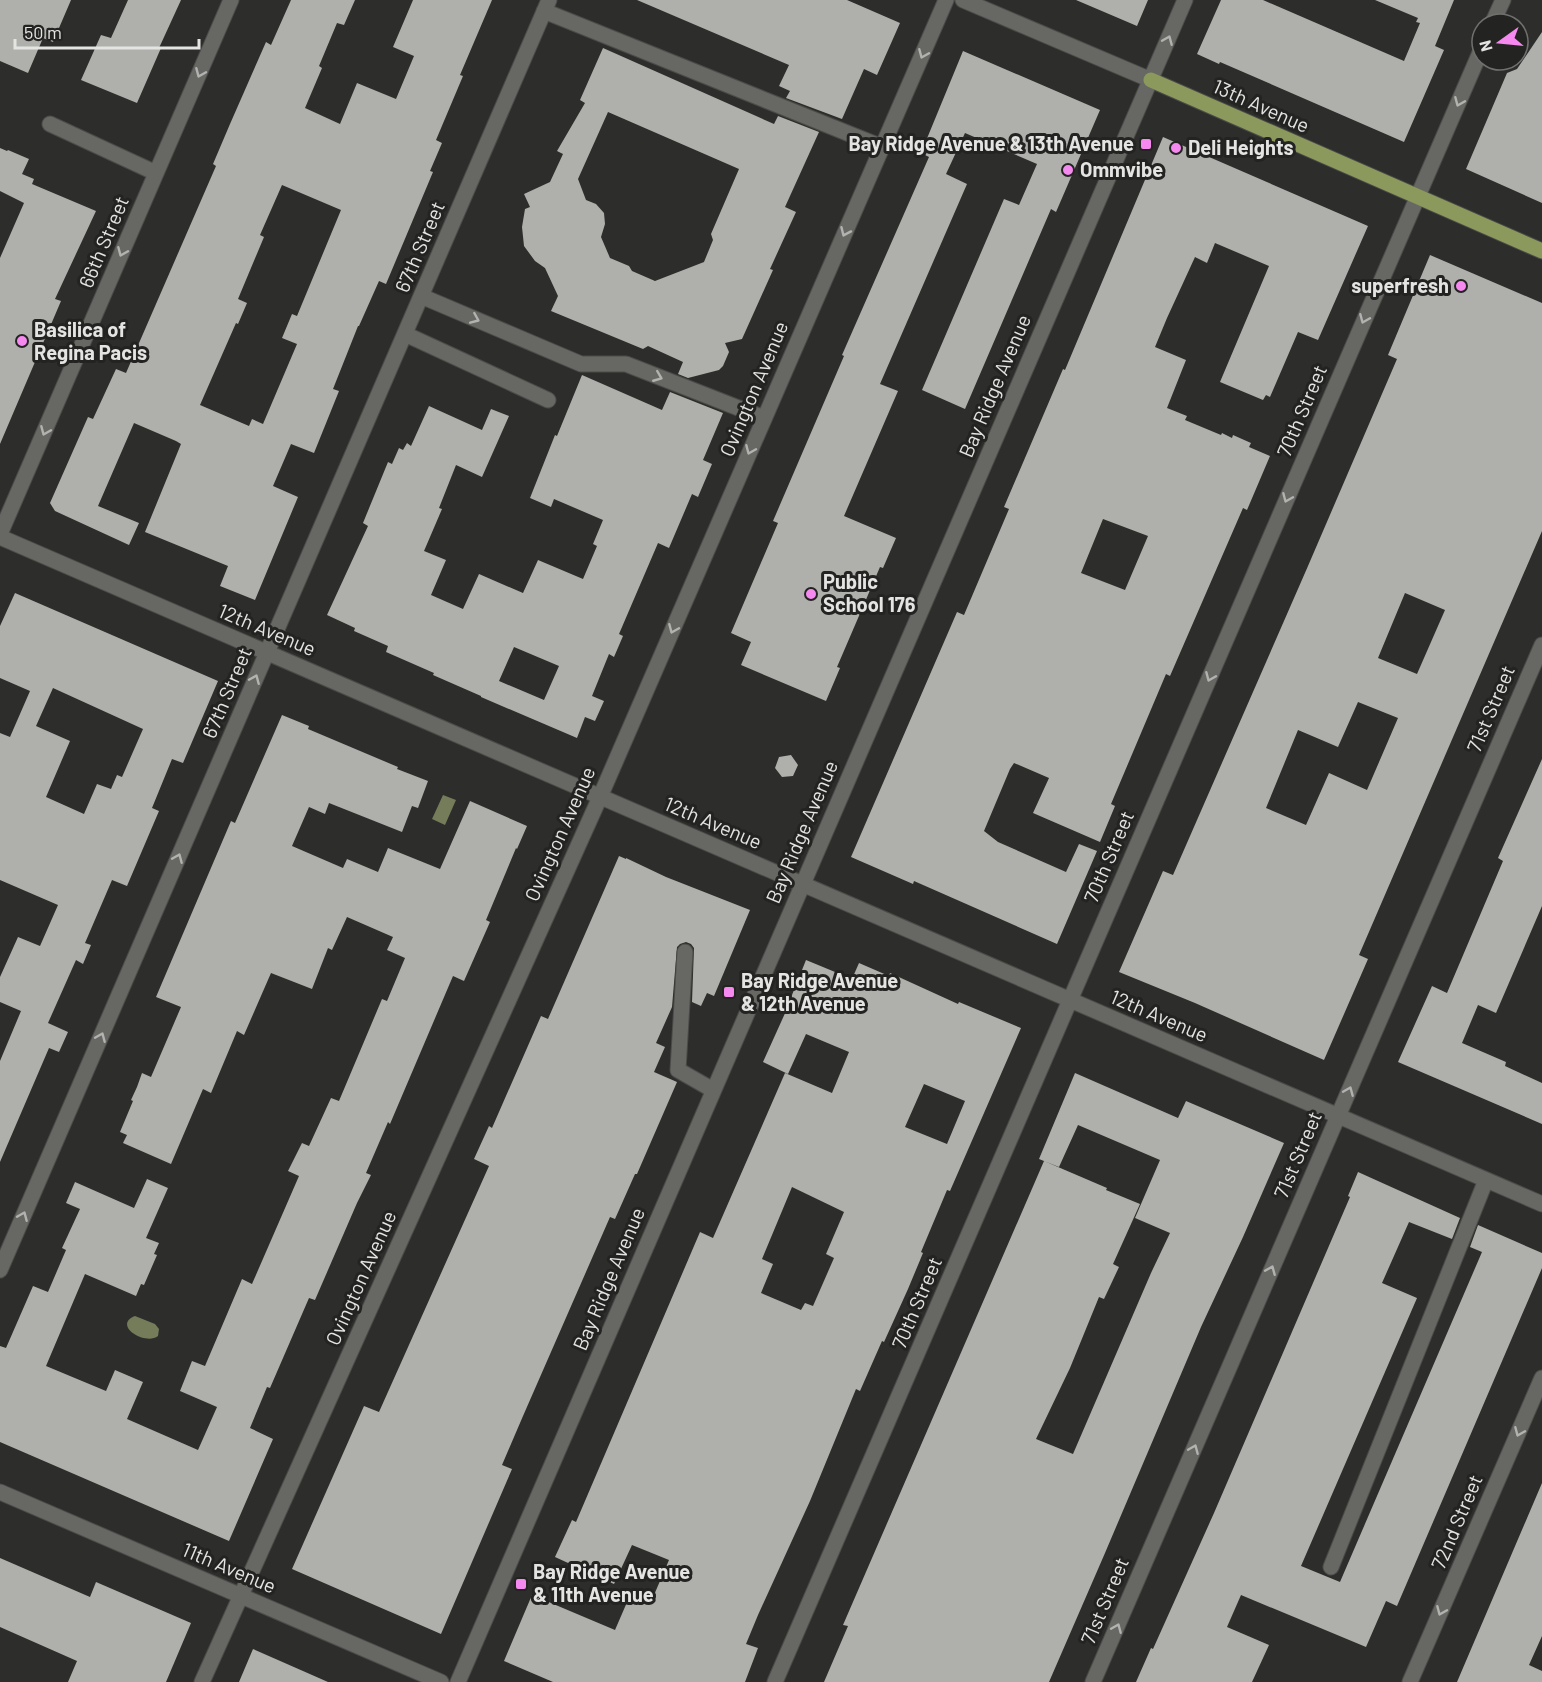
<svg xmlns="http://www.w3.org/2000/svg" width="1542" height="1682" font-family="Barlow,sans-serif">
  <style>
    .water { fill: #747c5a }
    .building { fill: #afb0ac; fill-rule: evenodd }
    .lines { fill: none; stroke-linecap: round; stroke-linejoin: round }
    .minor-casing { stroke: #4b4c49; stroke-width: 17 }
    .major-casing { stroke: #4b4c49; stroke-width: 17 }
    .minor { stroke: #676864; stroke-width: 15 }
    .major { stroke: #8c995c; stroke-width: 15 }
    .oneway { stroke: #b2b3b0 }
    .poi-dot { fill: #f589ef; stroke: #232421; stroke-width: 2 }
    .labels { text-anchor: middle; stroke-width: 6; stroke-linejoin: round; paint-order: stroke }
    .street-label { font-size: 20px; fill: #e4e5e3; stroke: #232421 }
    .poi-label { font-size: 20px; font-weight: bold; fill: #e4e5e3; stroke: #232421; text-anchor: start }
  </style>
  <rect width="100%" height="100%" fill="#2d2e2b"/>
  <!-- water -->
  <path class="water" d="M443,795L456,800L445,825L432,819Z
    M135,1316L155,1324L159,1329L158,1336C145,1346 112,1325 135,1316Z"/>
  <!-- building -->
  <path class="building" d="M0,0H71L53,42L43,38L28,73L0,61Z
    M128,0H181L159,48H161L137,103L81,80L101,35L111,38Z
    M291,0H355L344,25L337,23L319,66L322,68L305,108L340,124L357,83L396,99L414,56L393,47L413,0H492L460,75L463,76L436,140L442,143L430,171L433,172L386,284L379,281L359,326H358L333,389L339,391L314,453L291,444L273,486L298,497L255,600L220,586L228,566L145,532L181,444L176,441L134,423L98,506L139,523L129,545L55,511L50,503L88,417L93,419L116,369L126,373L216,166L213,164L230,124L266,42L271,45ZM282,185L341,210L297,316L292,314L282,338L297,344L263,424L252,419L249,426L200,405L236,323L238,324L247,303L238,299L264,237L260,235Z
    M637,0H847L900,23L877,75L864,69L842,119L786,98L790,91L779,86L789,65Z
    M1076,0H1148L1137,26Z
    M1221,0H1263L1404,61L1420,23L1416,22L1418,18L1375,0H1454L1435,46L1444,50L1404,142L1220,62L1219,64L1197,54Z
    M1542,32V203L1466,169L1507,73L1517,69Z
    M603,48L774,124L778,116L819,132L785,207L796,212L770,269L773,270L742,339L725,343L729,352L723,366L719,370L688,378L678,374L683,362L648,346L643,349L551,311L558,296L545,268L535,261L524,246L522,227L525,209L530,207L524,194L550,182L563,154L557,151L585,103L580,100ZM608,112L739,169L711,234L713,240L704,262L655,281L632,271L629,266L610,258L601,237L605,224L604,213L596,204L586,200L578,179Z
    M963,51L1100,110L1056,212L1051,209L965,409L922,390L1004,199L1019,205L1037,164L965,133L946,174L967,184L880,384L898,391L844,516L896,538L883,568L880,567L837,667L840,668L826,701L741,665L751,642L731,633L778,523L773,521L844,356L842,355L929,157L921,153Z
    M1163,137L1368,226L1318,340L1298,332L1270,397L1266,395L1263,400L1220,382L1269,266L1215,243L1207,263L1195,257L1167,318L1155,347L1186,360L1167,408L1187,416L1185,420L1221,435L1222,433L1232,438L1233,435L1251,443L1249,447L1270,456L1247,510L1243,508L1170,676L1166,674L1111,804L1115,806L1100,842L1033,813L1049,778L1014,763L1010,769L984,831L998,842L1066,872L1079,844L1097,851L1057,944L914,881L913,884L851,857L957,612L964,615L1009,509L1004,507L1063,369L1065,370ZM1103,519L1148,536L1125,590L1081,573Z
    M0,148L7,151L8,150L29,159L22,174L34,179L32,184L96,211L55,299L61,301L0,444V258L24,203L0,191Z
    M1430,255L1542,303V531L1359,955L1368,959L1324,1060L1195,1003L1119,972L1163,871L1173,875L1308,566L1397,359L1388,355ZM1405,593L1445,610L1417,674L1378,658ZM1358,702L1398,718L1367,790L1329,773L1306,825L1266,808L1298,730L1338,747Z
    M582,375L662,410L670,392L723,413L703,460L712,464L698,497L692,494L669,548L658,543L619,634L623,636L614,657L609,654L592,696L604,701L595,721L585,717L577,738L481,697V696L433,675L434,673L386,652L388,646L354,631L355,628L327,615L368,526L363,523L388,462L392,464L399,448L403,450L407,443L411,446L429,406L482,430L491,409L509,416L482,477L456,465L439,508L442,509L424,551L446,560L431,595L463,609L479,574L523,593L538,560L583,579L597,546L593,544L603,520L554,499L551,507L530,498L555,435L557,436ZM514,647L559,666L544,700L499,681Z
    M15,593L218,681L183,763L172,759L152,808L159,811L127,886L112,880L85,943L91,945L83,964L76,960L48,1023L68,1032L59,1052L49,1048L0,1162V1061L21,1011L0,1002V977L18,937L40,946L58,905L0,880V733L10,737L30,691L0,678V626ZM53,688L143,729L122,777L117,775L111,789L97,784L84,814L46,797L70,741L36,726Z
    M282,715L309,726L308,729L398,767L397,769L428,781L418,808L412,806L402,832L329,803L325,814L309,807L292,846L343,868L347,859L378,872L388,848L440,869L470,801L527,826L517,849L516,848L486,920L490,922L464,981L453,976L390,1124L388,1122L366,1173L371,1175L357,1203L315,1300L309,1298L270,1388L267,1387L250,1428L273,1439L229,1541L0,1442V1346L6,1348L33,1286L48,1292L66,1250L62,1248L80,1209L66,1203L75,1182L134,1208L147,1179L168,1188L146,1238L159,1243L154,1254L157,1255L144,1285L141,1284L136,1296L85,1274L46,1366L106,1391L115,1370L143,1382L127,1419L198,1450L217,1407L180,1391L192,1361L205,1366L242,1279L252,1284L299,1176L288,1171L302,1143L309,1146L331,1098L339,1101L382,999L387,1001L405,958L387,950L393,937L347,917L332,950L328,948L312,989L271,973L244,1035L237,1031L211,1093L203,1089L171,1164L123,1143L127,1135L120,1132L133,1101L131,1100L137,1087L142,1073L151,1077L181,1007L156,997L231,821L235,823Z
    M791,755L798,765L793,776L782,777L775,768L779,757Z
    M1542,759V906L1496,1013L1478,1005L1462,1043L1506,1062L1505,1066L1542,1083V1124L1398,1062L1432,986L1447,993L1503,861L1498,858Z
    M619,856L626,859V858L666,877L750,910L714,996L707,993L701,1006L692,1002L694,948L691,944L686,942L680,944L677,947L672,1007L656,1043L665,1047L654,1072L677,1082L637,1174H635L615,1219L610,1217L523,1416L502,1465L512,1469L441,1634L292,1569L364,1406L379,1412L489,1166L474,1159L489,1126L492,1128L541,1016L548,1019Z
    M806,960L852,979L859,963L889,976L890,973L958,1004L959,1002L1021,1028L950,1191L947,1190L921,1252L923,1253L908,1289L884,1342L882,1341L860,1391L856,1389L810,1501L758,1615L746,1644L758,1648L745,1682H553L504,1661L532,1595L615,1630L631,1593L651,1602L669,1560L632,1545L614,1584L555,1557L572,1520L576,1522L700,1232L713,1238L785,1073L832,1093L849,1052L806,1034L788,1074L763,1062L791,1000H790ZM924,1084L965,1101L947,1144L905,1127ZM792,1187L844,1212L826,1254L834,1258L813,1306L805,1303L801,1310L761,1293L773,1264L762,1259Z
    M1075,1073L1178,1118L1186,1101L1284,1143L1243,1237L1201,1327L1105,1553L1049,1682H824L848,1626L843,1625L1044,1161L1107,1188L1106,1190L1140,1204L1113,1264L1119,1267L1104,1299L1099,1297L1070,1368L1036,1439L1073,1454L1151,1273L1170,1233L1135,1218L1160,1160L1078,1125L1059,1167L1039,1159Z
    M1358,1172L1460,1218L1452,1239L1409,1222L1382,1283L1417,1298L1301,1566L1340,1582L1482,1252L1470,1247L1478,1225L1542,1253V1268L1397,1606L1386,1601L1366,1647L1241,1595L1227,1627L1269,1645L1252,1682H1136L1151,1648L1153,1649L1214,1513L1350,1197L1348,1196Z
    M1542,1483V1636L1529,1665L1542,1671V1682H1457Z
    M0,1558L90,1597L96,1582L191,1623L166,1682H68L77,1661L0,1627Z
    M253,1649L328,1682H239Z"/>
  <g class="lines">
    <!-- minor casing -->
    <g class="minor-casing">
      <path id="minor" d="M963,0L1151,80
        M544,11L882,147
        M1492,24L1503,0
        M50,124L156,173
        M421,296L581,364H626L764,418
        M405,334L548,400
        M0,534L231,0
        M0,537L1542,1204
        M685,952L678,1070L713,1090
        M0,1270L549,0
        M0,1492L441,1682
        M1331,1567L1486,1180
        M202,1682L600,797L946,0
        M458,1682L1185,0
        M775,1682L1482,48
        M1093,1682L1542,645
        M1410,1682L1542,1378"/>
    </g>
    <!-- major casing -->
    <g class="major-casing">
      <path id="major" d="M1151,80L1542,251"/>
    </g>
    <!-- minor -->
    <use href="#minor" class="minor"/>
    <!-- major -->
    <use href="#major" class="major"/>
  </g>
  <!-- one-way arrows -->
  <defs><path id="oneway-chevron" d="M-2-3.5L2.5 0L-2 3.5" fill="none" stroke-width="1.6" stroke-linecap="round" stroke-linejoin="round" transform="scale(1.5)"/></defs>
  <g class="oneway">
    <use href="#oneway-chevron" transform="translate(1168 40) rotate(-67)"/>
    <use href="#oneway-chevron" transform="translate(923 54) rotate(113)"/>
    <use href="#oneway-chevron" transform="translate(200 73) rotate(113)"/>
    <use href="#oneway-chevron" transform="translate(1459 102) rotate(113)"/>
    <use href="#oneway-chevron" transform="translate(845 232) rotate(114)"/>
    <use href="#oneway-chevron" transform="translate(122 252) rotate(113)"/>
    <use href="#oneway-chevron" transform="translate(475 319) rotate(23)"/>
    <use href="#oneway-chevron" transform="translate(1364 319) rotate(113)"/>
    <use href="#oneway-chevron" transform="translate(658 377) rotate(22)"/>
    <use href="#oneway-chevron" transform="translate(45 431) rotate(113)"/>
    <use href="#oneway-chevron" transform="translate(750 450) rotate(113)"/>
    <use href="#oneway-chevron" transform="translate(1287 498) rotate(113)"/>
    <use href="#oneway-chevron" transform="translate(673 629) rotate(113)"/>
    <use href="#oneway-chevron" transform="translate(1210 677) rotate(113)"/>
    <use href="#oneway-chevron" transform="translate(255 679) rotate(-67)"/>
    <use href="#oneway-chevron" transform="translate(178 858) rotate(-67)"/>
    <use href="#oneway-chevron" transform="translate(101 1037) rotate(-67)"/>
    <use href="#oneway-chevron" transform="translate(1349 1091) rotate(-67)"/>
    <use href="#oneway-chevron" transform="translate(23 1216) rotate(-67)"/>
    <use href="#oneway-chevron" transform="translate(1271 1270) rotate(-67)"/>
    <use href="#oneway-chevron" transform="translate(1519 1432) rotate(113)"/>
    <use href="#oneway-chevron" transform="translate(1194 1449) rotate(-67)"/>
    <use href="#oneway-chevron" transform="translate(1441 1611) rotate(113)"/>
    <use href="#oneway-chevron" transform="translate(1117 1628) rotate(-67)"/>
  </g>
  <!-- markers -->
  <g class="poi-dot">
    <rect x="1140" y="138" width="12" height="12" rx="3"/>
    <circle cx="1176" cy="148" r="6"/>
    <circle cx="1068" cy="170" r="6"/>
    <circle cx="1461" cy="286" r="6"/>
    <circle cx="22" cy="341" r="6"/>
    <circle cx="811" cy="594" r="6"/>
    <rect x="723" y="986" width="12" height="12" rx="3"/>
    <rect x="515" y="1578" width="12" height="12" rx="3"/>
  </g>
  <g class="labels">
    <!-- street labels -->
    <g class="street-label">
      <text transform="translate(1261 106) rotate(24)" y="7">13th Avenue</text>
      <text transform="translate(104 242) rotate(-67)" y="7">66th Street</text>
      <text transform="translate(420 247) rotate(-67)" y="7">67th Street</text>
      <text transform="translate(995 386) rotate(-67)" y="7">Bay Ridge Avenue</text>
      <text transform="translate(754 389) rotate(-67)" y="7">Ovington Avenue</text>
      <text transform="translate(1302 411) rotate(-67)" y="7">70th Street</text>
      <text transform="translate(267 630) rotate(23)" y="7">12th Avenue</text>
      <text transform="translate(227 693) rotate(-67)" y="7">67th Street</text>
      <text transform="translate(1491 709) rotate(-67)" y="7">71st Street</text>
      <text transform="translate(713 823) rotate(23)" y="7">12th Avenue</text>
      <text transform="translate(802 832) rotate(-67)" y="7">Bay Ridge Avenue</text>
      <text transform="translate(560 834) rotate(-66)" y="7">Ovington Avenue</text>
      <text transform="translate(1109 857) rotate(-67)" y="7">70th Street</text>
      <text transform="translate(1159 1016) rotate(23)" y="7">12th Avenue</text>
      <text transform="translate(1298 1155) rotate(-67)" y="7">71st Street</text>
      <text transform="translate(361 1278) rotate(-66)" y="7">Ovington Avenue</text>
      <text transform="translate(609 1279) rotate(-67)" y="7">Bay Ridge Avenue</text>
      <text transform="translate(917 1303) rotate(-67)" y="7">70th Street</text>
      <text transform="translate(1457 1522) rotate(-67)" y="7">72nd Street</text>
      <text transform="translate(229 1568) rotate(23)" y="7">11th Avenue</text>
      <text transform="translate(1105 1601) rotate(-67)" y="7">71st Street</text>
    </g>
    <!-- poi labels -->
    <g class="poi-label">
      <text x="1134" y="151" text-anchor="end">Bay Ridge Avenue &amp; 13th Avenue</text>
      <text x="1188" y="155">Deli Heights</text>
      <text x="1080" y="177">Ommvibe</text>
      <text x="1449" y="293" text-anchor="end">superfresh</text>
      <text x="34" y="337">Basilica of<tspan x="34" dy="23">Regina Pacis</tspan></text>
      <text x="823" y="589">Public<tspan x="823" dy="23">School 176</tspan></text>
      <text x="741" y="988">Bay Ridge Avenue<tspan x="741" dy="23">&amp; 12th Avenue</tspan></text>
      <text x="533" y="1579">Bay Ridge Avenue<tspan x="533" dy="23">&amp; 11th Avenue</tspan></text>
    </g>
  </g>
  <!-- north arrow -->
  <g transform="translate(1500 42) rotate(255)"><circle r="28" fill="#232421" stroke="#70716f" stroke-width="1.5"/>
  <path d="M0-4.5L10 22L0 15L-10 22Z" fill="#f589ef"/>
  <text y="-9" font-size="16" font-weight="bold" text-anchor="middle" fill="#e4e5e3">N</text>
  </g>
  <!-- scale -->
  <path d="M15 39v9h184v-9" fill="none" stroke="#e4e5e3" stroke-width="3"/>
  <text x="24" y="39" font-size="18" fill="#e4e5e3" stroke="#232421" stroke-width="4.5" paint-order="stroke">50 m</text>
</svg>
